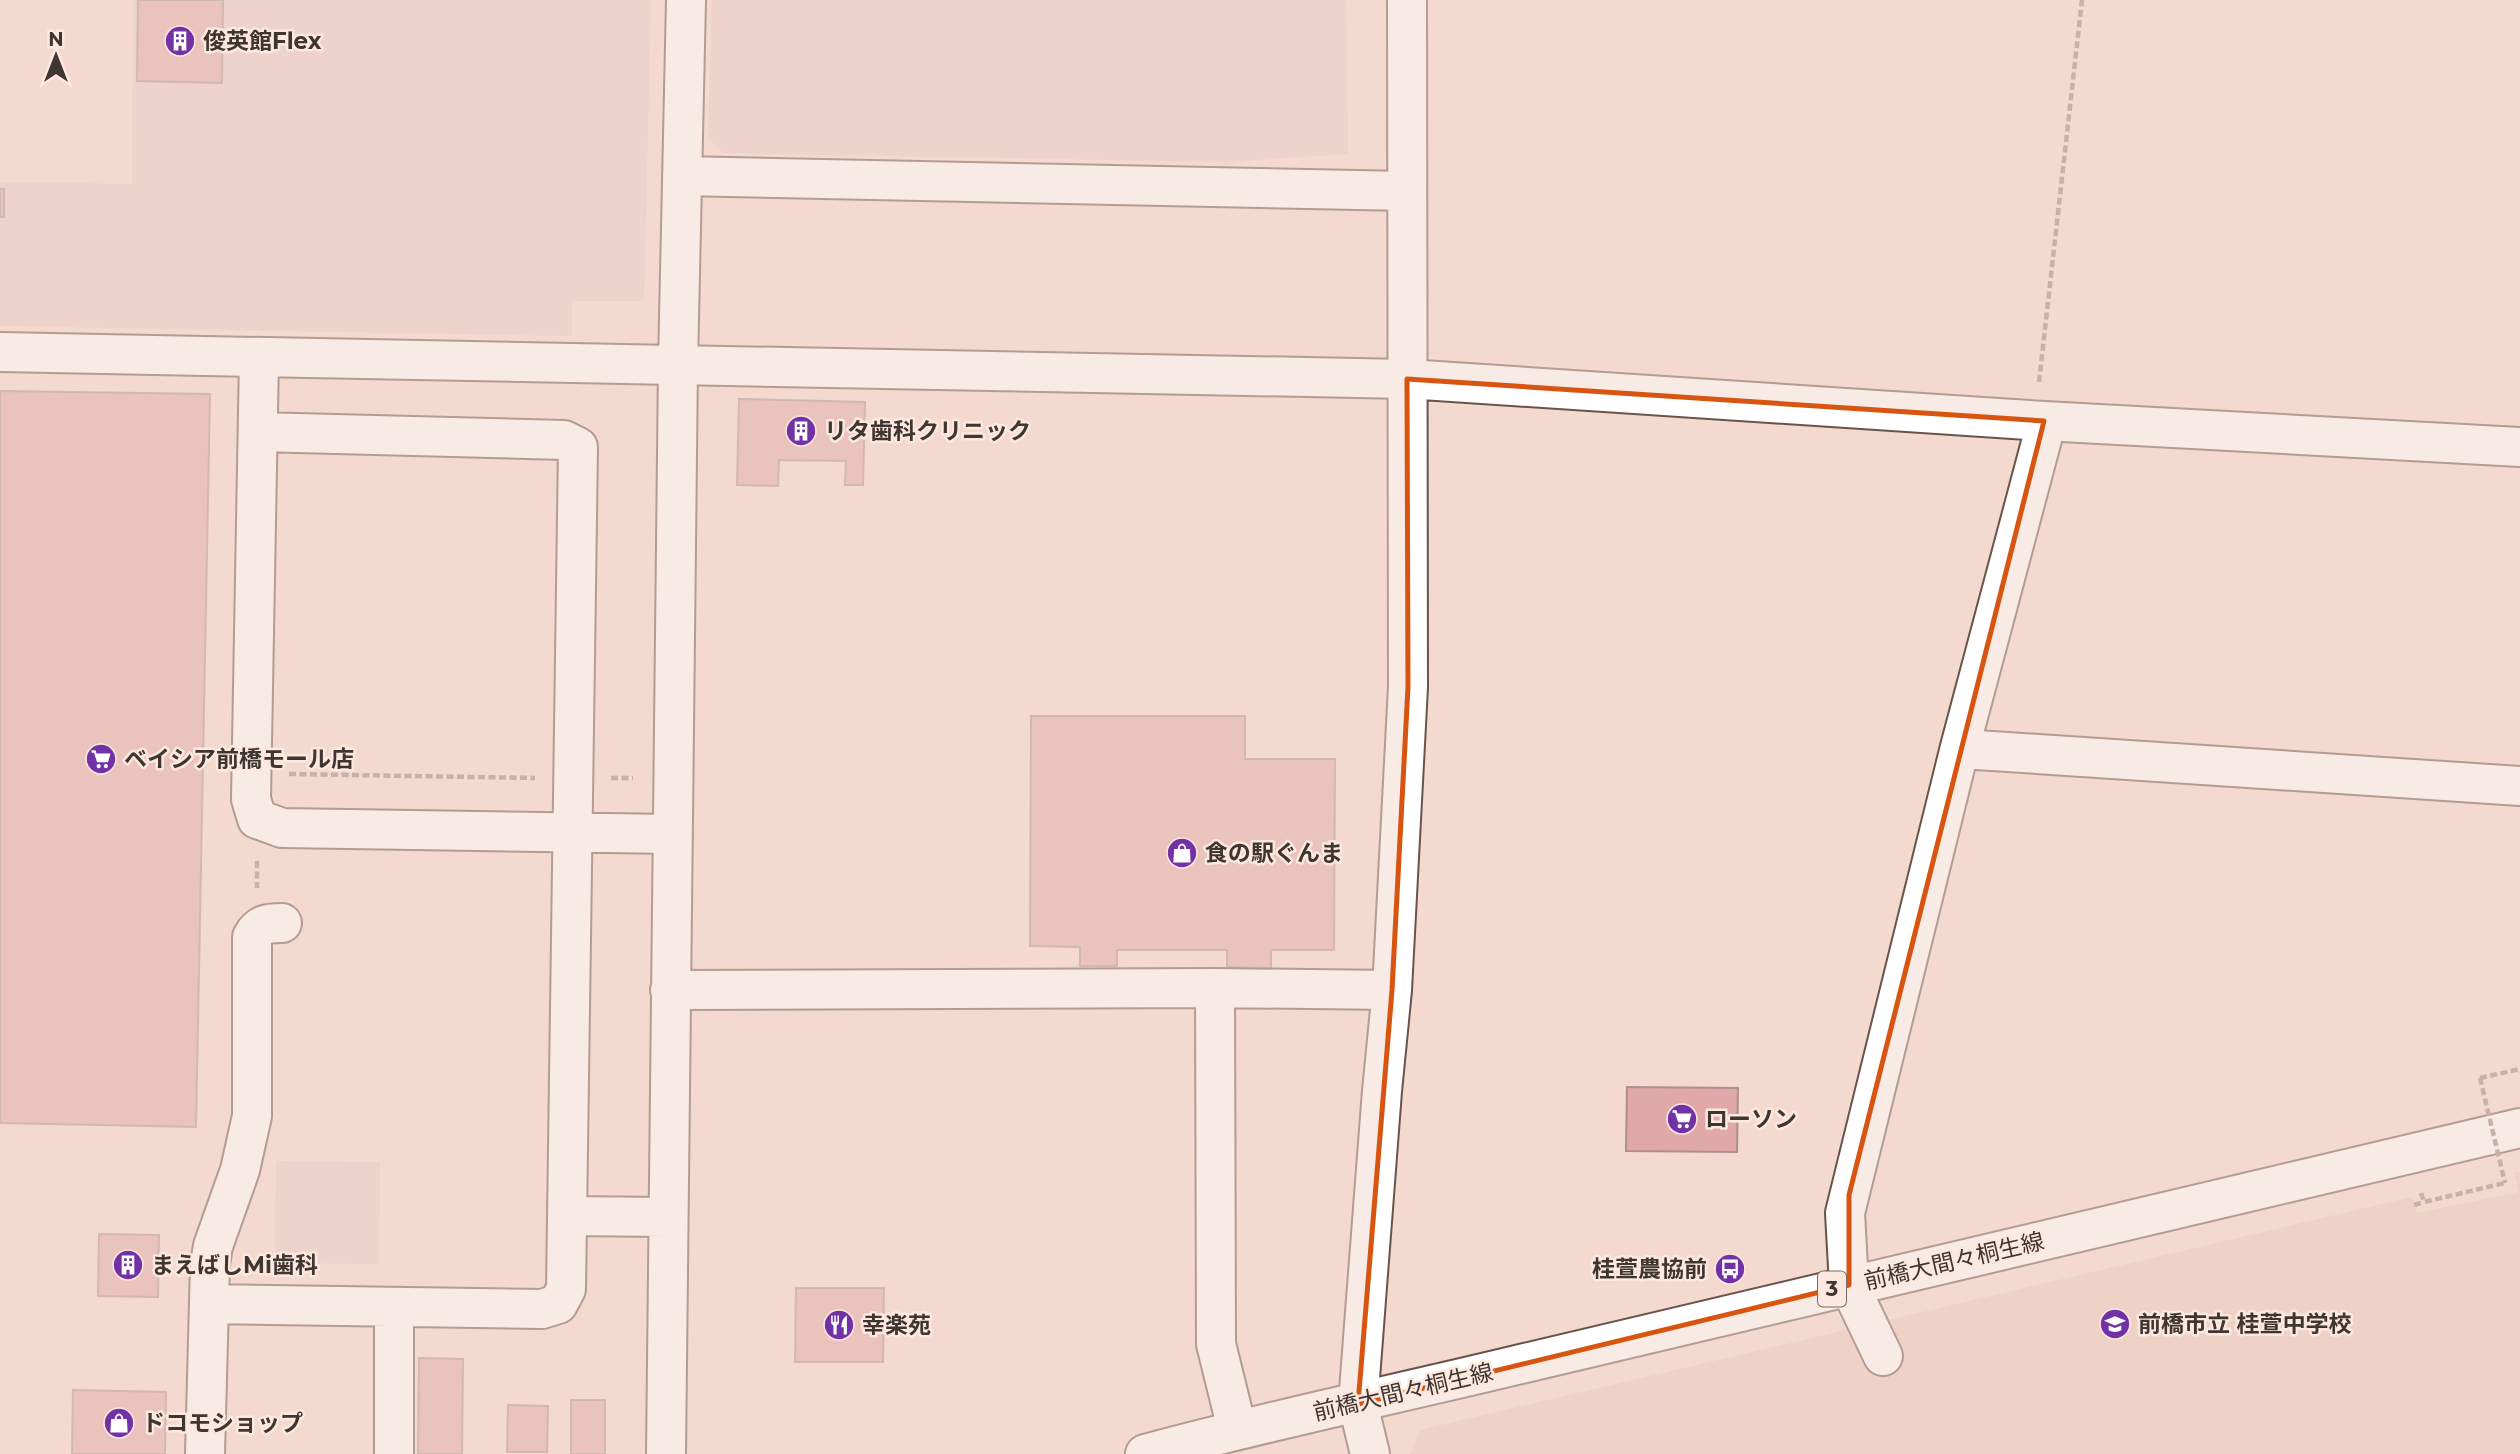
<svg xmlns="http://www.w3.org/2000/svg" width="2520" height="1454" font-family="Montserrat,'Noto Sans JP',sans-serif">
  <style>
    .commercial { fill: #e6ccc8 }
    .built { fill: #ebcabc }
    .building { fill: #e0a8a7; stroke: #ab9090; stroke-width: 2 }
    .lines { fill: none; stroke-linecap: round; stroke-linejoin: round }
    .minor-casing { stroke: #69534a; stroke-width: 42 }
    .major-casing { stroke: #69534a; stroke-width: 42 }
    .path { stroke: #93827a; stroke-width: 4.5; stroke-dasharray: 7 3.5; stroke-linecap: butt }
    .minor { stroke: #fff; stroke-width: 38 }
    .major { stroke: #fff; stroke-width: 38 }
    .path-bridge { stroke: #93827a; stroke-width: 4.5; stroke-dasharray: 7 3.5; stroke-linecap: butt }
    .marked { fill: none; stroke: #d75510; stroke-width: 5; stroke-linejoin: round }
    .labels { text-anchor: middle; stroke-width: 5; stroke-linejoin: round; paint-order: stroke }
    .shield { fill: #fce8df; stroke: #786b65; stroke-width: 2 }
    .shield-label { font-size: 21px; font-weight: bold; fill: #3f3531 }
    .poi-label { font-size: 23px; font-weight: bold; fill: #3f3531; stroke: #fce8df; text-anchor: start }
    .street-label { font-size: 23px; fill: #3f3531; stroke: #fce8df }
  </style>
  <rect width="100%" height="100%" fill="#f3d9ce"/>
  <!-- commercial -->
  <path class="commercial" d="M133,0H651L644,301H572V336L0,326V182L132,184Z
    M712,0H1346L1348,154L1224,162L723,153L708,137Z
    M276,1161L380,1162L379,1264L275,1263Z"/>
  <!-- built -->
  <path class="built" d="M2520,1172V1454H1410L1420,1430L2412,1197L2417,1213L2519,1192L2514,1173Z"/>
  <!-- building -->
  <path class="building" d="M138,0H223L222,83L137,81Z
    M0,189H4V217H0Z
    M0,391L210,394L196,1127L0,1123Z
    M739,399L865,402L863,485H845L846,461L779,460L778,486L737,485Z
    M1031,716H1245V759H1335L1334,950H1271V968L1227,967V950H1117V966H1080V947L1030,946Z
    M1627,1087L1738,1088L1737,1152L1626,1151Z
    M99,1234L159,1235L158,1297L98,1296Z
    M796,1288H884L883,1362H795Z
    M419,1358L463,1359L462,1454H418Z
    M73,1390L166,1392L165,1454H72Z
    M571,1400H605V1454H571Z
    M508,1405L548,1406L547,1452H507Z"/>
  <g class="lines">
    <!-- minor casing -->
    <g class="minor-casing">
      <path id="minor" d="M682,176L1407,191
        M0,352L1407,379L2044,421L2520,447
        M259,357L251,799L257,819L282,828L672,834
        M1960,747L1977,750L2520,786
        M1215,988L1216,1344L1237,1429
        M670,990L1215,988L1392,990
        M567,1216L667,1217
        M209,1304L542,1309L558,1304L566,1289L578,447L564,440L258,432
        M1883,1356L1849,1285L1845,1213L1960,747L2042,439L2044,421
        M205,1454L210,1264L213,1246L240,1170L252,1116V937C259,924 267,923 282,923
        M394,1454V1307
        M666,1454L678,364L686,0
        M1370,1454L1358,1404L1382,1091L1392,990L1408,687L1407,0"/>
    </g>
    <!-- major casing -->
    <g class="major-casing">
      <path id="major" d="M1145,1454C1270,1420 1398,1394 1525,1363C1856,1283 2188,1206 2520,1128"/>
    </g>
    <!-- path -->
    <path class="path" d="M2039,382L2082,0
      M289,774L535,778
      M611,778H633
      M257,861V888
      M2480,1078L2520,1069
      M2421,1193L2424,1202L2505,1183
      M2414,1205L2424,1202"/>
    <!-- minor -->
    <use href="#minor" class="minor"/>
    <!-- major -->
    <use href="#major" class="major"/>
    <!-- path-bridge -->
    <path class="path-bridge" d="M2480,1078L2505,1183"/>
  </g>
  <!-- marked area -->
  <path d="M0 0H2520V1454H0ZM1407,379L2044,421L1849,1195V1285L1358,1404L1392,990L1408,687Z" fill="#f3d9ce" fill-opacity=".55" fill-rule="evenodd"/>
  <path class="marked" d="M1407,379L2044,421L1849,1195V1285L1358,1404L1392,990L1408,687Z"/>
  <!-- icons -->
  <defs>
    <g id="building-disc" transform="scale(1.575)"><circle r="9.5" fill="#7331a6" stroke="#fce8df"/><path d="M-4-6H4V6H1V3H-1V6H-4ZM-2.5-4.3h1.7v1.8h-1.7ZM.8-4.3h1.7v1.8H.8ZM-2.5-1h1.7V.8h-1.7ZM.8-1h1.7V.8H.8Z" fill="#fff"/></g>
    <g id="supermarket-disc" transform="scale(1.575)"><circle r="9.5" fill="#7331a6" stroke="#fce8df"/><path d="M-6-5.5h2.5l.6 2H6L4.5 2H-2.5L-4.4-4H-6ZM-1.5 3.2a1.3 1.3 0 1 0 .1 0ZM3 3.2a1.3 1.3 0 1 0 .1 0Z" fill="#fff"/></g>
    <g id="shop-disc" transform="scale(1.575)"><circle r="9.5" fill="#7331a6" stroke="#fce8df"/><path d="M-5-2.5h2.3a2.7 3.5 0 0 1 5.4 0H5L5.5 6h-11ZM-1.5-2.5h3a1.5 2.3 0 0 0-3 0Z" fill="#fff"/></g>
    <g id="bus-disc" transform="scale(1.575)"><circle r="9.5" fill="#7331a6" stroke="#fce8df"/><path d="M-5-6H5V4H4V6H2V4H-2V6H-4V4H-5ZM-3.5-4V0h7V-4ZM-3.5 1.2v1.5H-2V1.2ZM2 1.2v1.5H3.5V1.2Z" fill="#fff"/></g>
    <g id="school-disc" transform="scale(1.575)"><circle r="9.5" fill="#7331a6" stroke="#fce8df"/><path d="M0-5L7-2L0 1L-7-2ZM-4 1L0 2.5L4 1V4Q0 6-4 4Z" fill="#fff"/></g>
    <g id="restaurant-disc" transform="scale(1.575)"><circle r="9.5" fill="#7331a6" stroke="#fce8df"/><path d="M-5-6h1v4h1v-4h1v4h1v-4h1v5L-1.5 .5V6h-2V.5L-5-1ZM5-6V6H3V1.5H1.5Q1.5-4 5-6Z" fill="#fff"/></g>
  </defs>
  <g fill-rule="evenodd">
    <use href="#building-disc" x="180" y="41"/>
    <use href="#building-disc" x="801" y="431"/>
    <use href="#supermarket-disc" x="101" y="759"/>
    <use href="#shop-disc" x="1182" y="853"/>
    <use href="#supermarket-disc" x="1682" y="1119"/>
    <use href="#building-disc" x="128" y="1265"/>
    <use href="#bus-disc" x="1730" y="1269"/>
    <use href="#school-disc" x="2115" y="1324"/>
    <use href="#restaurant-disc" x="839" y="1325"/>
    <use href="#shop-disc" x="119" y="1423"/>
  </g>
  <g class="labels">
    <!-- shield labels -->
    <rect class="shield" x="1818" y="1271.5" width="28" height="35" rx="5"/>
    <g class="shield-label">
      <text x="1832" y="1296">3</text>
    </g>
    <!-- poi labels -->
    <g class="poi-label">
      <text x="203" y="49">俊英館Flex</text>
      <text x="824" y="439">リタ歯科クリニック</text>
      <text x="124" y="767">ベイシア前橋モール店</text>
      <text x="1205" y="861">食の駅ぐんま</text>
      <text x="1705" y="1127">ローソン</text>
      <text x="151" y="1273">まえばしMi歯科</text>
      <text x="1707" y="1277" text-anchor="end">桂萱農協前</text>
      <text x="2138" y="1332">前橋市立 桂萱中学校</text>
      <text x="862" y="1333">幸楽苑</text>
      <text x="142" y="1431">ドコモショップ</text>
    </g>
    <!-- street labels -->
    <g class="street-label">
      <text transform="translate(1954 1261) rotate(-13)" y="8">前橋大間々桐生線</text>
      <text transform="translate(1403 1392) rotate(-13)" y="8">前橋大間々桐生線</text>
    </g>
  </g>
  <!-- north arrow -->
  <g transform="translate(56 56)" stroke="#fce8df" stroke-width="5" paint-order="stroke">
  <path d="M0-5L12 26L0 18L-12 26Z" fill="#3f3531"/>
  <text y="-10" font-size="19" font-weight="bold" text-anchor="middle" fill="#3f3531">N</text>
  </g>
</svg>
